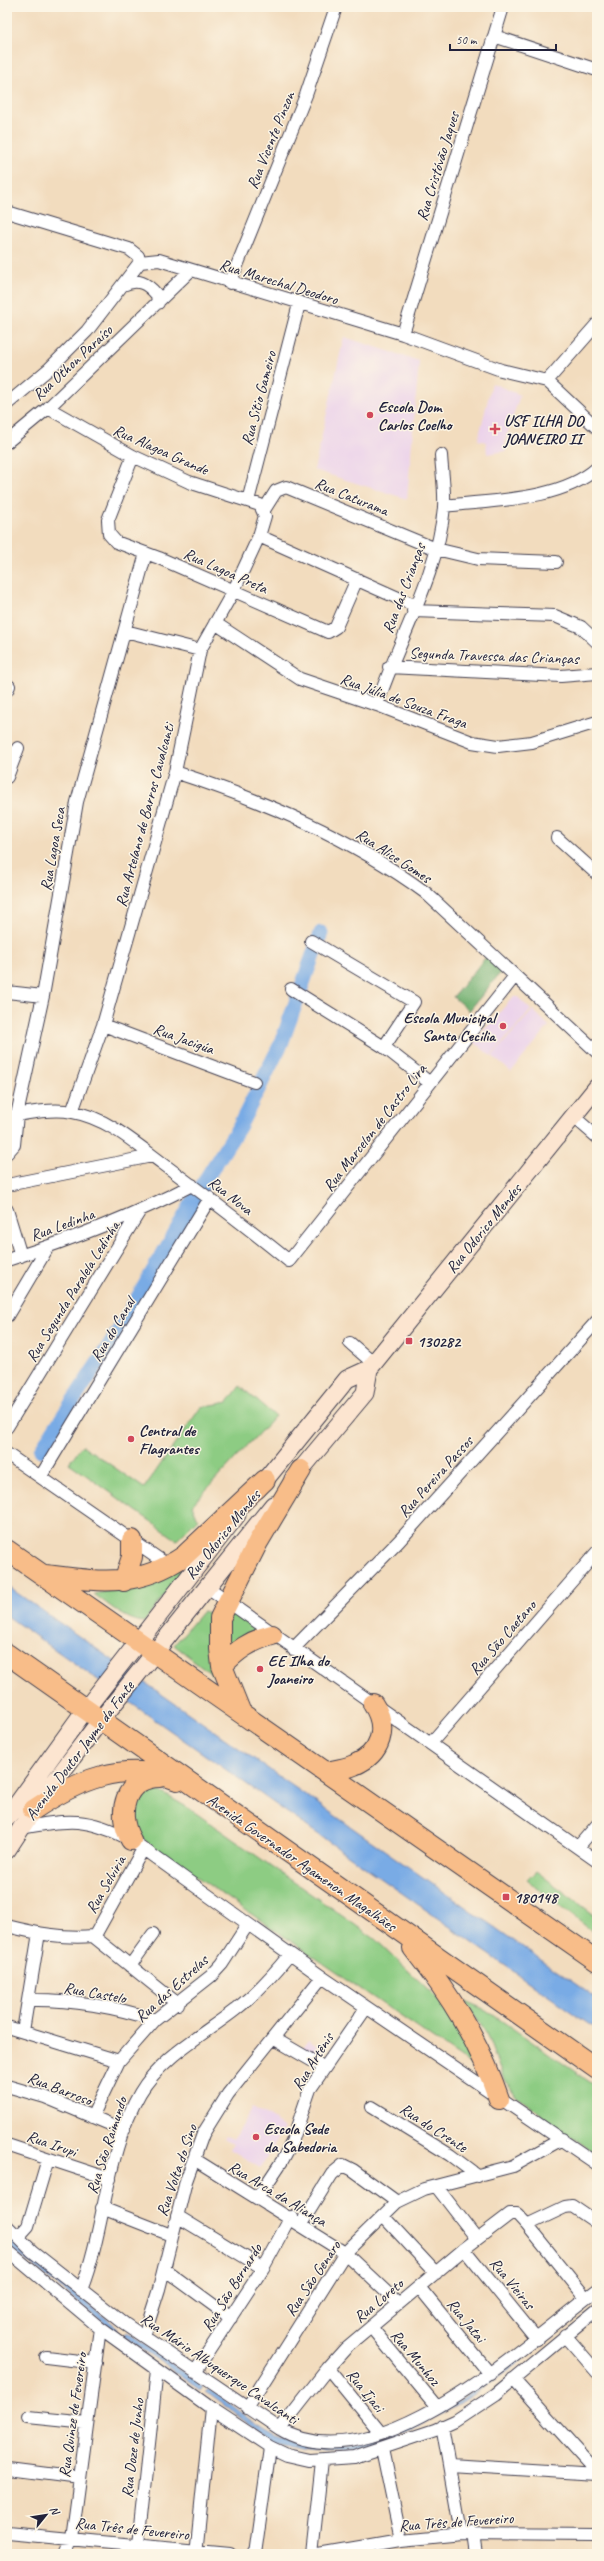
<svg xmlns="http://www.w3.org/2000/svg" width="604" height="2561" font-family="Caveat,sans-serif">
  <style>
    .built { fill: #ebd1eb }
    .green { fill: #8dcc83; stroke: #58775f }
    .forest { fill: #72b071; stroke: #4a6956 }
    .water { fill: #79abe5; stroke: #4e6690 }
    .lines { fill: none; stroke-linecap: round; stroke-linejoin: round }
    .canal { stroke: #79abe5; stroke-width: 15 }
    .minor-casing { stroke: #413e4f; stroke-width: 14 }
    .secondary-casing { stroke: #413e4f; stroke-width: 19 }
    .trunk-casing { stroke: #413e4f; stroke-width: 22 }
    .minor { stroke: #fff; stroke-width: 12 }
    .secondary { stroke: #fce5d0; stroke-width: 17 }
    .trunk { stroke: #f8bd89; stroke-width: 20 }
    .poi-dot { fill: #d1495b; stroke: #fcf5e5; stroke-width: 1.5 }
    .labels { text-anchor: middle; stroke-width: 3; stroke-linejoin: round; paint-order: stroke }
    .street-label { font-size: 16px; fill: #22223b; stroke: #fcf5e5 }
    .poi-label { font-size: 16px; font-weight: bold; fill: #22223b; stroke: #fcf5e5; text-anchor: start }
  </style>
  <rect width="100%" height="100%" fill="#fcf5e5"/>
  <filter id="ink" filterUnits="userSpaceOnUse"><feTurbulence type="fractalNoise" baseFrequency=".025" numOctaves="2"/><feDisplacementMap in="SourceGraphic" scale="8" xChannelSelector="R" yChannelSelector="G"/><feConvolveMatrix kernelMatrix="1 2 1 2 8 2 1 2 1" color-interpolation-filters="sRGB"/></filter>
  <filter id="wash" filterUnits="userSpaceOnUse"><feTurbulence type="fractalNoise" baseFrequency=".012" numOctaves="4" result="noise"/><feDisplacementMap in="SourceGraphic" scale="16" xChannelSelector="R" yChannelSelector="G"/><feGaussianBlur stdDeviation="0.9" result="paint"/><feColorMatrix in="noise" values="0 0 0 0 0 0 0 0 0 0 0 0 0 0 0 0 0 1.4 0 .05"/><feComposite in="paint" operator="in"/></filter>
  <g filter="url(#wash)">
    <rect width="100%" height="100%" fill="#f2dcbe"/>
    <!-- built -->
    <path class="built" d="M344,337L419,361L407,499L314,470Z
      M492,383L520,395L505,441L506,451L487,454L486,442L478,440Z
      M513,997H518L531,1010L491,1056L474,1042Z
      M533,1010L549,1026L511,1072L492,1056Z
      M308,2040L324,2050L317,2061L301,2051Z
      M253,2107L285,2128L260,2168L230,2149L233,2144L224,2139L226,2136L233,2139Z"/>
    <!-- green -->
    <path class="green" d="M240,1386L275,1416L192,1505L198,1519L177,1540L69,1463L82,1445L144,1488L201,1407L228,1402Z
      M192,1560L144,1622C124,1620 110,1605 94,1594L117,1589Z
      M203,1611L211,1614L218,1679L174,1645Z
      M227,1611L252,1621L258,1629L226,1656Z
      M151,1790L161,1792L190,1809L375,1939L454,2014L479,2070L139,1837L130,1823L133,1801L144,1791Z
      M536,1871L597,1917V1935L527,1880Z
      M465,2001L486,2010L597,2087V2155L516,2096L502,2075L486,2033Z"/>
    <!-- forest -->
    <path class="forest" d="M486,957L501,972L469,1011L453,997Z"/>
    <!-- water -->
    <path class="water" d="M7,1586L597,1999V2030L7,1616Z
      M7,2235L18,2247L118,2328L115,2332L14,2251L7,2243Z
      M597,2294V2300L540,2347L537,2344Z
      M126,2332L204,2386L201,2390L123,2336Z
      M533,2347L535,2350C493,2382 453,2412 404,2432L402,2429L460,2400Z
      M210,2389C254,2422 286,2456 346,2446C363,2442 381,2435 398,2430L400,2434C355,2451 323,2458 276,2443L206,2392Z"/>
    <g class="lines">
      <!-- canal -->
      <path class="canal" d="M41,1450L118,1332L209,1174L239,1127L281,1044L321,933"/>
    </g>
  </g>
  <g filter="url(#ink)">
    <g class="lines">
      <!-- minor casing -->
      <g class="minor-casing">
        <path id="minor" d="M494,36L597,70
          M7,212L129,249L138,256L140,262
          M140,262L159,260L403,334L501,370L547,381
          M230,283L306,95L336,7
          M123,285C138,278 147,283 157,295L158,303
          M403,334L503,7
          M547,381L597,324
          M547,381L597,428
          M7,404L50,368L87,331L140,262
          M48,408L133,456L189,482L260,505L265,516L259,536L234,590L200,650L175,772L103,1025L72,1112
          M7,442L48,408L190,271
          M133,456L108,520L109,534L116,542L159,558L328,632L336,627L357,579
          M248,501L299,304
          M444,506C492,500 560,501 597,468
          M264,510L276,491L286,487L436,549L478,559L556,562
          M259,536L416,606
          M413,611L555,616L581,627L597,642
          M215,623L300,679L377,705L472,742L498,746L532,742L597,722
          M125,631L200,650
          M389,667L561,676L597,673
          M7,690L9,686
          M377,705C398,640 438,576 444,507C445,490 442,472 441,455
          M175,772C264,801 350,837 426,893L597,1052
          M7,777L18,748
          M557,838L597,874
          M311,941L414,1002L384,1047
          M291,989L384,1047L430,1083
          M7,992L43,996
          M103,1025L254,1082
          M7,1117C28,1113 52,1108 73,1112C107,1118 135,1143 162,1163C205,1195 247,1227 289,1261L515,976
          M574,1117L597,1137
          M7,1153L14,1145L17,1115L43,996L77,802L146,553
          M7,1185L152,1156
          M7,1210L21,1256
          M7,1260C71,1240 132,1216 192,1185
          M7,1316L48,1247
          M350,1343L373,1363
          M7,1427L139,1212
          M7,1454L169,1566
          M41,1476L210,1198
          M206,1586L597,1861
          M293,1649L399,1541L597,1321
          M431,1743L597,1552
          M21,1828C68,1819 88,1817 131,1840L322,1977L597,2164
          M578,1847L597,1825
          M7,1926C35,1933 64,1939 93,1936L178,2004
          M94,1937L143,1849
          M130,1966L153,1934
          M29,2000C70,1999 117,2007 155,2020
          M7,2027L119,2061
          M23,2031L39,1933
          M273,2038L323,2067
          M7,2086L45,2097L124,2130
          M372,2107L450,2155L478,2176
          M92,2117L119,2061L155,2020L211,1976L222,1964L248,1924
          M7,2145L110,2179
          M194,2159L345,2253L398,2303
          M436,2186L477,2239
          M258,2197L282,2161L292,2142L310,2089L366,2008
          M102,2208L171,2235
          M177,2216L263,2268
          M383,2216L436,2273
          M301,2224L332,2174L343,2165L353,2170L397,2202
          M527,2225L565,2207L572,2206L597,2223
          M7,2226L32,2251L125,2324L280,2429C375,2487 526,2343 597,2290
          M18,2237L28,2226L48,2159
          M464,2249L537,2339
          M7,2250L100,2328L211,2408L270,2447L287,2455L309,2460L354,2457L435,2430L455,2421L496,2394L597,2310
          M164,2269L231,2318
          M419,2287L490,2374
          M81,2290C106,2227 105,2153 140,2093C161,2057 203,2035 235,2010C256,1994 274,1974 290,1954
          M371,2327L437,2407
          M565,2335L597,2372
          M144,2336L159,2289L186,2181L203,2134L228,2094L322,1977
          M46,2357L96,2363
          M328,2368L380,2432
          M195,2372L263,2268L291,2217
          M513,2379L597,2472
          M247,2408L345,2253L397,2202L424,2189L513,2166L562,2139
          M28,2417L87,2423
          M442,2426L461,2534
          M280,2429L328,2368L346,2348L464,2249L510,2214H517L527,2225L586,2298
          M382,2449L401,2540
          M450,2465L597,2474
          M9,2469L80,2478
          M7,2533L230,2554
          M472,2533L475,2554
          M65,2554L72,2538L100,2328
          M137,2554L157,2370
          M196,2554L211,2408
          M255,2554L270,2447
          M312,2554L322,2461
          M319,2554L401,2540L461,2534L597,2535"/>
      </g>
      <!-- secondary casing -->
      <g class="secondary-casing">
        <path id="secondary" d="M293,1479L365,1393L369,1369
          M257,1490L347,1379L369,1369L597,1087
          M7,1818L85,1710L237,1515
          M7,1850L33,1810L100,1721L273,1505"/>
      </g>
      <!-- trunk casing -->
      <g class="trunk-casing">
        <path id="trunk" d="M7,1550L597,1961
          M45,1575C98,1581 136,1589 184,1556L265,1480
          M124,1581L132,1557V1540
          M7,1654L597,2069
          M222,1666C237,1650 250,1641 272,1635
          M241,1713L222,1666L220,1649V1618L258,1542L301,1470
          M326,1772C335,1770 345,1769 354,1765C381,1754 389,1728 373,1704
          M33,1810C76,1781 124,1759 177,1780
          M131,1840C116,1814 124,1777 160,1777
          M413,1948C451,1996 479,2041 499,2099"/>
      </g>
      <!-- minor -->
      <use href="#minor" class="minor"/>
      <!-- secondary -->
      <use href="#secondary" class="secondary"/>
      <!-- trunk -->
      <use href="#trunk" class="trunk"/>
    </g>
  </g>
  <!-- markers -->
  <g class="poi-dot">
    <circle cx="370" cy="415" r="4"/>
    <path d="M493 423h4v4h4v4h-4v4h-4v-4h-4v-4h4z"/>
    <circle cx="503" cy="1026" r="4"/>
    <rect x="405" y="1337" width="8" height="8" rx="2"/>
    <circle cx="131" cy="1439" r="4"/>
    <circle cx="260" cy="1669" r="4"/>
    <rect x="502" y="1893" width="8" height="8" rx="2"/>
    <circle cx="256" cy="2137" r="4"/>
  </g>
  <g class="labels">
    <!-- street labels -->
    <g class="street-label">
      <text transform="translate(270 140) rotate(-68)" y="6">Rua Vicente Pinzon</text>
      <text transform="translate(437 166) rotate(-73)" y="6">Rua Cristóvão Jaques</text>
      <text transform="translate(279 281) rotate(17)" y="6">Rua Marechal Deodoro</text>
      <text transform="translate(72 362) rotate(-43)" y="6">Rua Othon Paraíso</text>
      <text transform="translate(258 398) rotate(-75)" y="6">Rua Sítio Gameiro</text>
      <text transform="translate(161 449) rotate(24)" y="6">Rua Alagoa Grande</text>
      <text transform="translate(352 496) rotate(22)" y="6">Rua Caturama</text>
      <text transform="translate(226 570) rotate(24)" y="6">Rua Lagoa Preta</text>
      <text transform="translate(403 588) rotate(-69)" y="6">Rua das Crianças</text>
      <text transform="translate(494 655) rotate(2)" y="6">Segunda Travessa das Crianças</text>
      <text transform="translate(404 700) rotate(20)" y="6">Rua Júlia de Souza Fraga</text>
      <text transform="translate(144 815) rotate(-75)" y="6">Rua Artelano de Barros Cavalcanti</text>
      <text transform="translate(52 849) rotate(-80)" y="6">Rua Lagoa Seca</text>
      <text transform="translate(394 855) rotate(33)" y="6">Rua Alice Gomes</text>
      <text transform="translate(184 1038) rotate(20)" y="6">Rua Jacigúa</text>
      <text transform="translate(374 1127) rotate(-52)" y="6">Rua Marcelon de Castro Lira</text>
      <text transform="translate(231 1195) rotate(38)" y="6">Rua Nova</text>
      <text transform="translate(62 1224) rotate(-20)" y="6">Rua Ledinha</text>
      <text transform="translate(483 1228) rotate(-51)" y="6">Rua Odorico Mendes</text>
      <text transform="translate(72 1291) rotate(-58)" y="6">Rua Segunda Paralela Ledinha</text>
      <text transform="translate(112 1329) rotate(-59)" y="6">Rua do Canal</text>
      <text transform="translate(435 1476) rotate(-48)" y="6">Rua Pereira Passos</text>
      <text transform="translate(222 1534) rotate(-51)" y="6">Rua Odorico Mendes</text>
      <text transform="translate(502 1637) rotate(-49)" y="6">Rua São Caetano</text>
      <text transform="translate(79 1750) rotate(-53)" y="6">Avenida Doutor Jayme da Fonte</text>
      <text transform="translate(302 1862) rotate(35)" y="6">Avenida Governador Agamenon Magalhães</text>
      <text transform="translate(105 1884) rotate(-60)" y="6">Rua Selviria</text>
      <text transform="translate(171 1988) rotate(-42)" y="6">Rua das Estrelas</text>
      <text transform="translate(95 1992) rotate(10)" y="6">Rua Castelo</text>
      <text transform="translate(312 2061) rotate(-58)" y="6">Rua Artênis</text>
      <text transform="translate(60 2088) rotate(21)" y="6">Rua Barroso</text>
      <text transform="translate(434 2127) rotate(33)" y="6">Rua do Crente</text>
      <text transform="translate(52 2143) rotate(19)" y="6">Rua Irupi</text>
      <text transform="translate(106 2145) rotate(-72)" y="6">Rua São Raimundo</text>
      <text transform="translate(176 2170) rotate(-71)" y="6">Rua Volta do Sino</text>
      <text transform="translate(278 2193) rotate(31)" y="6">Rua Arca da Aliança</text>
      <text transform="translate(312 2278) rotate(-56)" y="6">Rua São Genaro</text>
      <text transform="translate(513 2283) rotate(51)" y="6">Rua Vieiras</text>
      <text transform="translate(231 2287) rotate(-58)" y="6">Rua São Bernardo</text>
      <text transform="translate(378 2300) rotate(-40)" y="6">Rua Loreto</text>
      <text transform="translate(467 2320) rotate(51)" y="6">Rua Jatai</text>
      <text transform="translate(416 2357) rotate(50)" y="6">Rua Munhoz</text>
      <text transform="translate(220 2368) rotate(34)" y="6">Rua Mário Albuquerque Cavalcanti</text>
      <text transform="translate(366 2390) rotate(51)" y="6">Rua Ijaci</text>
      <text transform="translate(72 2415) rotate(-82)" y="6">Rua Quinze de Fevereiro</text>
      <text transform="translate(132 2448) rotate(-83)" y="6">Rua Doze de Junho</text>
      <text transform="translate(456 2521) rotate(-4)" y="6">Rua Três de Fevereiro</text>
      <text transform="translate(132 2528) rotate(6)" y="6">Rua Três de Fevereiro</text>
    </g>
    <!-- poi labels -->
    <g class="poi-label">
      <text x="378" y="412">Escola Dom<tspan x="378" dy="18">Carlos Coelho</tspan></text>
      <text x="504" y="426">USF ILHA DO<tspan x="504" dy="18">JOANEIRO II</tspan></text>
      <text x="495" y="1023" text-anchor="end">Escola Municipal<tspan x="495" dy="18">Santa Cecilia</tspan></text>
      <text x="417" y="1347">130282</text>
      <text x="139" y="1436">Central de<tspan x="139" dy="18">Flagrantes</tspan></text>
      <text x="268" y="1666">EE Ilha do<tspan x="268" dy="18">Joaneiro</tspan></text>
      <text x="514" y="1903">180148</text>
      <text x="264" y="2134">Escola Sede<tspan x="264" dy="18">da Sabedoria</tspan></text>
    </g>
  </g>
  <!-- margin -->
  <rect width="604" height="2561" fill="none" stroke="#fcf5e5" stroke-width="24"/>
  <!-- north arrow -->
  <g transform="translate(46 2515) rotate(60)" stroke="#fcf5e5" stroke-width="3" paint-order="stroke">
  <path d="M0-3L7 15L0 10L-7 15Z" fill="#22223b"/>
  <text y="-6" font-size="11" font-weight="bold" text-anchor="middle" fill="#22223b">N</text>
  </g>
  <!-- scale -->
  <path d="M450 44v6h106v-6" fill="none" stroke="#22223b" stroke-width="2"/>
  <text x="456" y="44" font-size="12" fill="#22223b" stroke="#fcf5e5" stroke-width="3" paint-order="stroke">50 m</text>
</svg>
